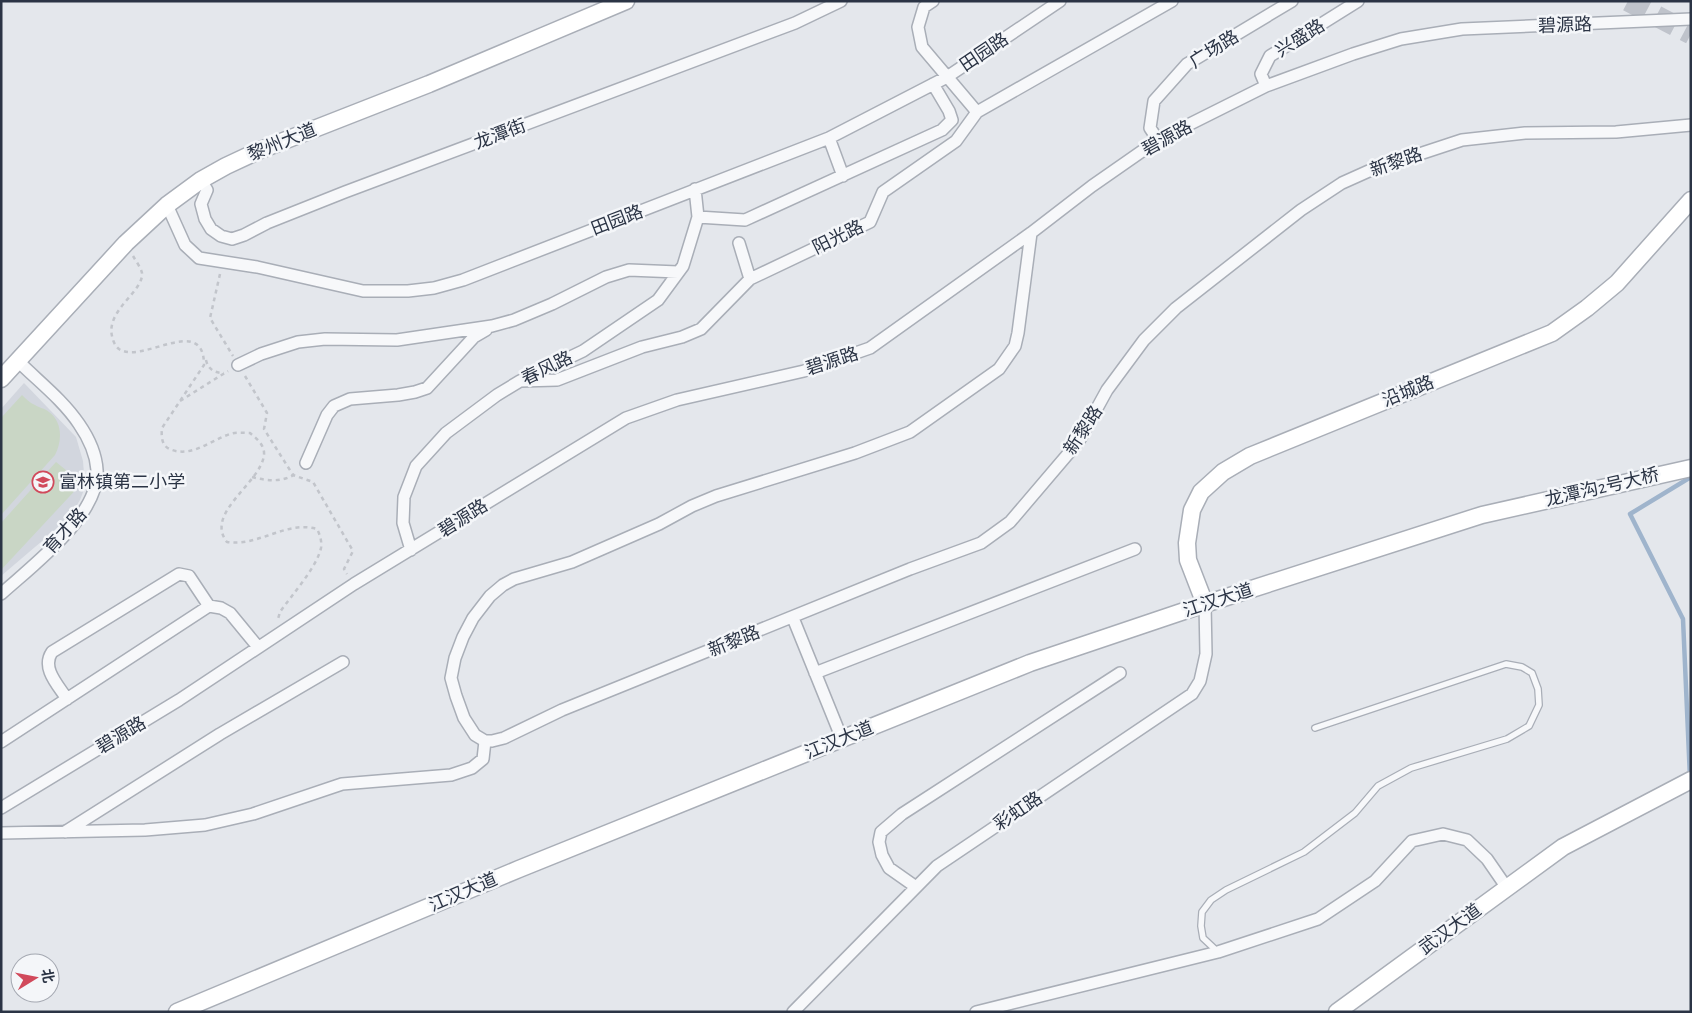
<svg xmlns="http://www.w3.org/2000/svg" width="1692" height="1013" font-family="'Alegreya Sans','Noto Sans SC',sans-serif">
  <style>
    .built { fill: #d2d6de }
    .green { fill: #c9d6c5 }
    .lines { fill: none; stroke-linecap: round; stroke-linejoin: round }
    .stream { stroke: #9fb4cc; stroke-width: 4.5 }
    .motorway-tunnel { stroke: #bfc3cb; stroke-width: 21; stroke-dasharray: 21 11; stroke-linecap: butt }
    .service-casing { stroke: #a9aeb7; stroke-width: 8 }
    .minor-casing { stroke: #a9aeb7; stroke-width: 14 }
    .secondary-casing { stroke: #a9aeb7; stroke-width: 19 }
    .path { stroke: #c2c5cb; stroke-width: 2.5; stroke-dasharray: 4 4; stroke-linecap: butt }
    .service { stroke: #f7f8fa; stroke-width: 5.5 }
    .minor { stroke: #f7f8fa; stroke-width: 11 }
    .secondary { stroke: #fff; stroke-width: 16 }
    .labels { text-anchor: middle; stroke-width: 5; stroke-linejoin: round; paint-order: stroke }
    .street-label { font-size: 18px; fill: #2b3445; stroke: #f4f6f9 }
    .poi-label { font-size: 18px; fill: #2b3445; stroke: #f4f6f9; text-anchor: start }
  </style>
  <rect width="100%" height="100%" fill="#e4e7ec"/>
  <!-- built -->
  <path class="built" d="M24,383L76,437L83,461L85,487L80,500L69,518L1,576V409Z"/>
  <!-- green -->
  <path class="green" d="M22,395C26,399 30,403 35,405C39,408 45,408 49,412C63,422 62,442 55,455L1,515V418Z
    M56,462L82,483L1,570V523Z"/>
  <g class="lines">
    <!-- stream -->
    <path class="stream" d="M1690,778L1683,619L1630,514L1691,477"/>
    <!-- motorway-tunnel -->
    <path class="motorway-tunnel" d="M1628,1L1691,34"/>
    <!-- service casing -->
    <g class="service-casing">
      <path id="service" d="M1218,952L1203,938L1201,926L1202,912L1211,900L1226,890L1304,852L1355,813L1378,786L1411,768L1507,739L1529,726L1539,705L1538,689L1532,673L1522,667L1506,664L1315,728"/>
    </g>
    <!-- minor casing -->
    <g class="minor-casing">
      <path id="minor" d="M933,1L924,7L918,27L922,47L977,112
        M1266,86L1261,74L1270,56L1358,1
        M829,138L843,176
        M1158,140L1150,128L1154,101L1187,64L1292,1
        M201,180L207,190L201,204L205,219L211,229L221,236L232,239L244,235L267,223L345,192L795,23L841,1
        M167,205L185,245L199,258L257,267L363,291H408L434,288L463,280L829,138L947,77L1060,1
        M698,217L745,220L942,130L952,120L949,111L933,84
        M1031,233L1018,333L1015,346L999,369L910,432L855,453L716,496L692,506L659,524L572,562L514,579L503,585L490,596L473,618L463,637L455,658L451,678L456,696L464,718L475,735L485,741H492L504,738L562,710L910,569L981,543L1010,522L1079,441L1107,390L1144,340L1176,308L1301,210L1342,183L1371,170L1462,140L1525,133L1616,132L1691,125
        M739,243L750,279
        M238,365L261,354L298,342L325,339L397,340L492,326L514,320L552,304L606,277L629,270L678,272
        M520,381L557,380L642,347L682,337L701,329L750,279L870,222L883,192L956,141L977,112L1172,1
        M306,463L327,415L334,406L350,399L398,395L415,392L427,388L474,337L486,330
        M411,550L403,523L404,497L416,466L446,433L497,395L520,381L583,351L658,300L683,266L698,217L695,189
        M1,594C32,566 100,515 97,470C96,454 88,437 79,424C63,400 38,381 18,361
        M793,618L842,739
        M815,673L1135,549
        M67,699C58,685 41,668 52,652L179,574L189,576L209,606
        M1,742L209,606L221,608L230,613L258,647
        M1,808L179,700L354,584L626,418L677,400L804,371L870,348L1031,233L1092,186L1158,140L1266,86L1353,54L1401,39L1462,29L1691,19
        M65,832L220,734L343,662
        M1,833L145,830L205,825L253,814L342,784L451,775L472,768L483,759L485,741
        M916,887L889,868L882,855L879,842L881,832L902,814L1120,673
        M793,1012L937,866L1192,694L1200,681L1206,654L1205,604
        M976,1012L1218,952L1318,919L1375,881L1412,841L1443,834L1467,840L1487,859L1507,888"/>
    </g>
    <!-- secondary casing -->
    <g class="secondary-casing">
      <path id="secondary" d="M1,379L126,243L167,205L201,180L226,166L258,151L429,84L626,1
        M1205,604L1188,560L1187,543L1192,510L1201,492L1223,472L1250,456L1552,333L1587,308L1617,283L1691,200
        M177,1012L519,869L1030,663L1205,604L1482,515L1691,468
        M1337,1012L1563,847L1691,780"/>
    </g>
    <!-- path -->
    <path class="path" d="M133,256C136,261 141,268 142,273C144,291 106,310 112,336C113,341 115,346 119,349C142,365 204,313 204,365L162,428C161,438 162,447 172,450C193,457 211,440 230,434C236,432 243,433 250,433C256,438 265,445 264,455C261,483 204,513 227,542C258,547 287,520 317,529C320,535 322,541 321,548C317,567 291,596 280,612L278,619
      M220,274L210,318L233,356
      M206,360C208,369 214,373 224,373
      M245,376L267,413L264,429L293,475L313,482L353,551L344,569L347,574
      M180,401L228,371
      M252,477C268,481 284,483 298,472"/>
    <!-- service -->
    <use href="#service" class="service"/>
    <!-- minor -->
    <use href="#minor" class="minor"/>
    <!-- secondary -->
    <use href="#secondary" class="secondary"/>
  </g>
  <!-- icons -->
  <defs>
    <g id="school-ring" transform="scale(1.125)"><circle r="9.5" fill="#f4f6f9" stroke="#d1495b" stroke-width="1.5"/><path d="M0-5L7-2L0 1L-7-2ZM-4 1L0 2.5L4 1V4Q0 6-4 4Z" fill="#d1495b"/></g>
  </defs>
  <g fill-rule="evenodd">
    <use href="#school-ring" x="43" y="482"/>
  </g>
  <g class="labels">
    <!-- street labels -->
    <g class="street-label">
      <text transform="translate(1565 25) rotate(-2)" y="6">碧源路</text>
      <text transform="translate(1300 38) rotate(-32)" y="6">兴盛路</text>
      <text transform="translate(1214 49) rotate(-32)" y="6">广场路</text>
      <text transform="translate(984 52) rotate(-34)" y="6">田园路</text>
      <text transform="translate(500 134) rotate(-21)" y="6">龙潭街</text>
      <text transform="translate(1167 138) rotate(-29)" y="6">碧源路</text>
      <text transform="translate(282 142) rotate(-22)" y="6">黎州大道</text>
      <text transform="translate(1396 162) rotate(-19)" y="6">新黎路</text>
      <text transform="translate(617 220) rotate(-21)" y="6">田园路</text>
      <text transform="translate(838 237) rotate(-26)" y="6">阳光路</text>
      <text transform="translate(832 361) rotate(-18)" y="6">碧源路</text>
      <text transform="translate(547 368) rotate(-26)" y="6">春风路</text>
      <text transform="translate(1408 391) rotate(-22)" y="6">沿城路</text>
      <text transform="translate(1083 430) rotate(-57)" y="6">新黎路</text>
      <text transform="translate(1602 487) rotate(-13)" y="6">龙潭沟2号大桥</text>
      <text transform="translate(463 518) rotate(-32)" y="6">碧源路</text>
      <text transform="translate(65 531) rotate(-48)" y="6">育才路</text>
      <text transform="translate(1218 600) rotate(-18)" y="6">江汉大道</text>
      <text transform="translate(734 641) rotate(-22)" y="6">新黎路</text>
      <text transform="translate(121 735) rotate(-31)" y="6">碧源路</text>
      <text transform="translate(839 740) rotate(-22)" y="6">江汉大道</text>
      <text transform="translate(1018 811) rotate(-34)" y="6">彩虹路</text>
      <text transform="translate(463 892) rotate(-23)" y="6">江汉大道</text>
      <text transform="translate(1450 929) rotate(-36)" y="6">武汉大道</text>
    </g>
    <!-- poi labels -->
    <g class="poi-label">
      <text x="59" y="488">富林镇第二小学</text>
    </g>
  </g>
  <!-- border -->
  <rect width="1692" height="1013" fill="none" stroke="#2b3445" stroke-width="5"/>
  <!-- north arrow -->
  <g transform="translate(35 978) rotate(80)"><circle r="24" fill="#f4f6f9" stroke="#a4a8b1"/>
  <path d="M0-4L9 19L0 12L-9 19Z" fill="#d1495b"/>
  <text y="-8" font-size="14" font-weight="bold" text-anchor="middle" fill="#2b3445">北</text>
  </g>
</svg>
